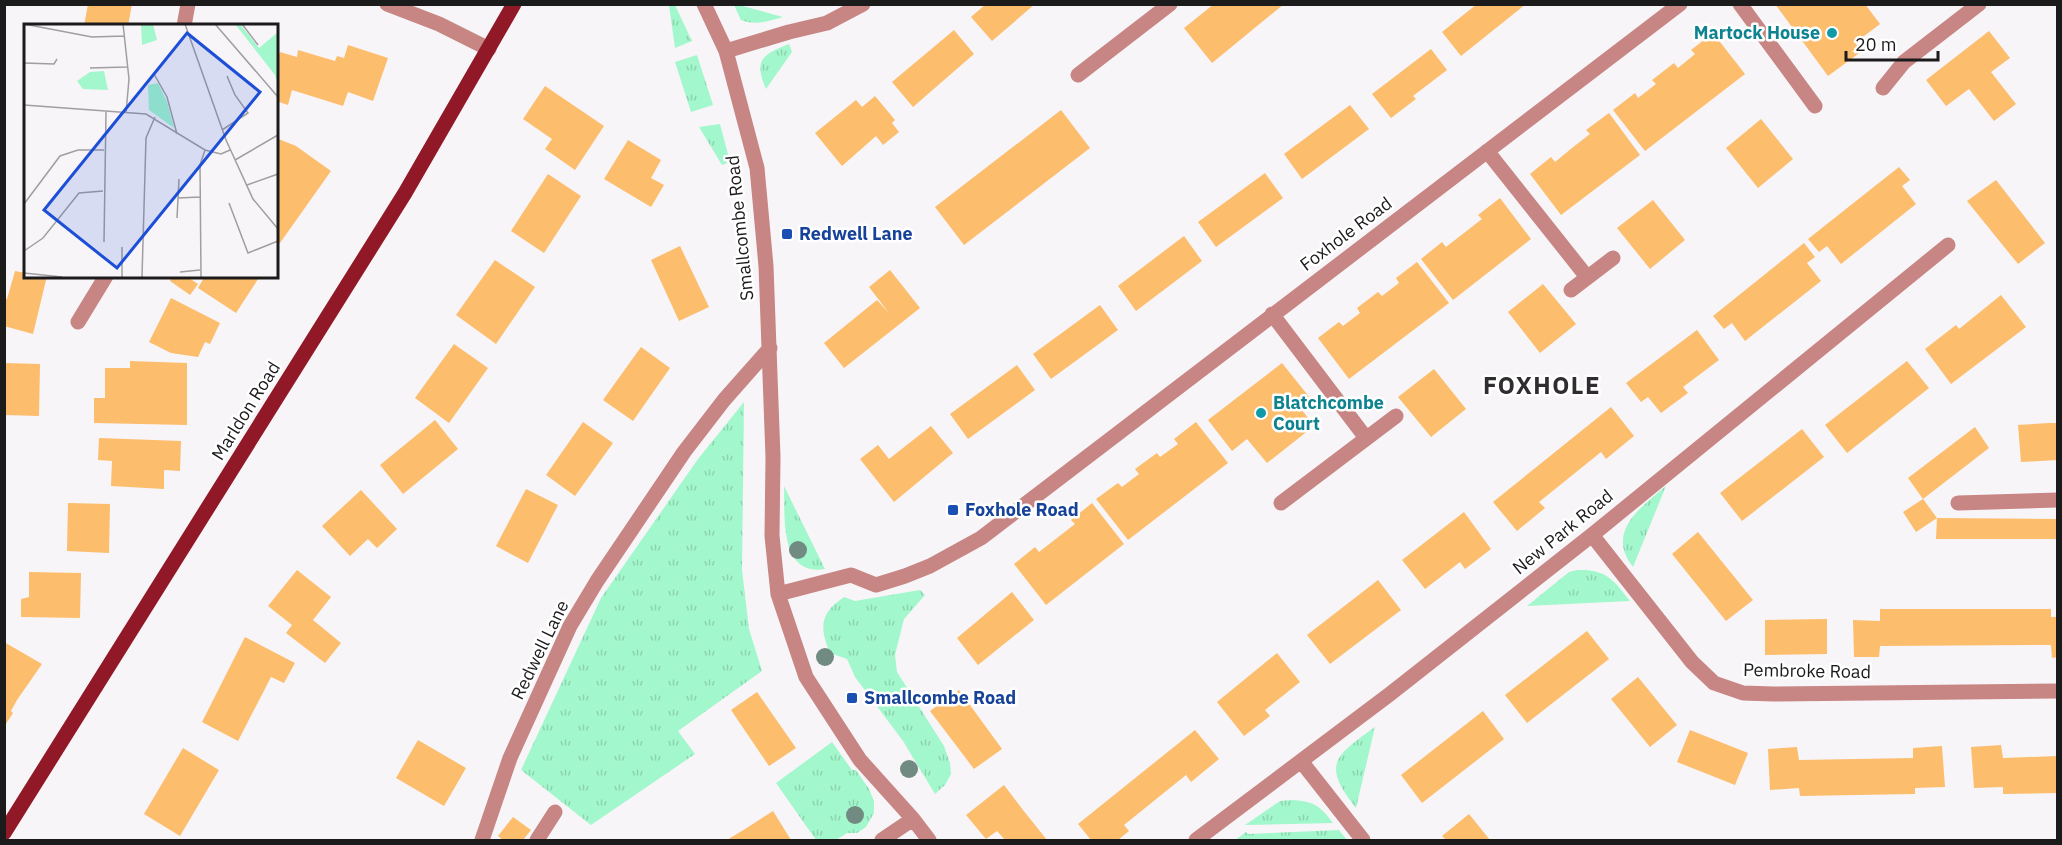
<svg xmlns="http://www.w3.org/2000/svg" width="2062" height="845" font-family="'IBM Plex Sans',sans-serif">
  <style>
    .grass { fill: url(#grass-tufts) }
    .building { fill: #fcbd6d }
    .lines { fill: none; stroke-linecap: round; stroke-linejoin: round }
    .minor { stroke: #c78584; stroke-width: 15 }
    .major { stroke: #911827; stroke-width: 15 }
    .tree { fill: #728b82 }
    .culture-dot { fill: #0f9aa8; stroke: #fff; stroke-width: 2 }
    .transit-dot { fill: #1a4fb4; stroke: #fff; stroke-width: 2 }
    .labels { text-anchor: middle; stroke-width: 5; stroke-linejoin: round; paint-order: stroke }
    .culture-label { font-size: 18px; font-weight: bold; fill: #0d838f; stroke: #fff; text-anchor: end }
    .street-label { font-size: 18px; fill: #1c1b1c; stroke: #fff }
    .transit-label { font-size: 18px; font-weight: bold; fill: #164399; stroke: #fff; text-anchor: start }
    .district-label { font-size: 24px; font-weight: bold; letter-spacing: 1.5px; fill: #302d30; stroke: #fff }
    .inset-road { fill: none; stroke: #a09ea0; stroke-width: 1.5 }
    .view { fill: #1d4ed8; fill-opacity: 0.15; stroke: #1d4ed8; stroke-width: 3 }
    .inset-edge { fill: none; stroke: #1c1b1c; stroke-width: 3 }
  </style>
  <defs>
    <pattern id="grass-tufts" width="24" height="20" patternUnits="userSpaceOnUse" patternTransform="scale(1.5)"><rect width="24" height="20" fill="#a3f7cc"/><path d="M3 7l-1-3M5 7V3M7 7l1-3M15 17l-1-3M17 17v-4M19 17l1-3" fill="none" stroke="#8cd3af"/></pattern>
  </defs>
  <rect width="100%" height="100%" fill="#f8f5f8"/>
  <!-- grass -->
  <path class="grass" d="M669,5H675L692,41L675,48Z
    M734,5H739L783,17C769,21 756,26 741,20Z
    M789,44L792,52L766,89C753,60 763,54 789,44Z
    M697,55L713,105L691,112L675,62Z
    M720,124L730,162L722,165L699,127Z
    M744,402L742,570L749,629L762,671L678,731L695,754L591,825L521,770L601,598L698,459Z
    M784,486L825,569C779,577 785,516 784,486Z
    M1666,486L1633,567C1605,532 1641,507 1666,486Z
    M1577,570C1606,569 1613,579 1630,601L1527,606L1569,572Z
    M920,590L925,595L904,619L895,655L897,672L944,746L950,763L951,774L945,785L935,794L903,741L855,677L847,659L830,653C819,627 820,613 844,597L855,601Z
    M1375,727L1356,808C1321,764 1335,756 1375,727Z
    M832,742L852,770H856L869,789L874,801V813L866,827L857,833H847L836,840H816L776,783Z
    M1291,800C1313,801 1320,805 1333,823L1245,825L1280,801Z
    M1339,830L1347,840H1235L1246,832L1248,834Z"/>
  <!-- building -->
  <path class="building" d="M88,4H132L128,26H84Z
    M986,4H1035L992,41L971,17Z
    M1214,4H1284L1212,63L1184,28Z
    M1477,4H1526L1461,56L1442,32Z
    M1775,4H1865L1880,24L1855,43L1862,51L1828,76Z
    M954,30L974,54L913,107L892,82Z
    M1989,31L2010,58L1991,72L2016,104L1994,121L1969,89L1946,106L1926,80Z
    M1713,33L1745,74L1645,151L1613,110L1635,93L1638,98L1656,84L1652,80L1674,63L1678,68L1695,54L1691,50Z
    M348,45L388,58L373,101L348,92L343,106L292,90L288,105L276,101V58H278L280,52L297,57L298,50L335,61L337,56L344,58Z
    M1431,49L1447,70L1413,96L1416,99L1391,118L1372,94Z
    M545,86L604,126L575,170L545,149L552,139L523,119Z
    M875,96L895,120L892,123L899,132L883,145L876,136L842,166L815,133L856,100L862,107Z
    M1350,105L1369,129L1302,179L1284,154Z
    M1061,110L1090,148L964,245L935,207Z
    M1609,113L1640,155L1561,215L1530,174L1551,157L1555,162L1572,148L1590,134L1586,130Z
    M1761,119L1793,159L1758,188L1726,148Z
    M276,138L296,146L331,171L280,243L276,241V171L278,166L276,164Z
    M628,140L661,160L651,178L664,185L651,207L604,179Z
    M1899,167L1910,180L1902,186L1916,204L1841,264L1827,246L1819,252L1808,239Z
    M1265,173L1283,198L1216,247L1198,222Z
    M548,174L581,196L544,253L511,231Z
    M1996,180L2045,243L2018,264L1967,201Z
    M1500,198L1531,239L1453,300L1421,259L1442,242L1446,247L1482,219L1478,215Z
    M1653,200L1685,240L1650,269L1617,228Z
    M1184,236L1202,261L1136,311L1118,286Z
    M1804,243L1815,257L1807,263L1821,281L1745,341L1732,323L1724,329L1713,316Z
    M680,246L709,307L679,321L651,260Z
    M495,260L535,287L496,344L456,315Z
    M1417,262L1449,303L1349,379L1318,338L1339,322L1343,326L1360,313L1357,308L1378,292L1382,296L1399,283L1396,278Z
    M890,270L920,308L844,368L824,343L877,300L889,313L869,287Z
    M15,271L26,273V276H47L33,334L4,326V298L7,299Z
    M173,276H186L198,284L190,295L170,281Z
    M205,276H260L236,313L198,288Z
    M1543,284L1576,324L1540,353L1508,312Z
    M2001,295L2026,327L1951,384L1925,349L1956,325L1959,329Z
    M171,298L220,323L210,344L205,342L198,357L171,353L149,342Z
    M1100,305L1118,330L1051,379L1033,354Z
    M1697,330L1719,360L1683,387L1688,393L1661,413L1648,397L1641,402L1626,383Z
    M454,344L488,368L449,423L415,398Z
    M641,347L670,368L633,421L603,400Z
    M130,361L187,363V425L94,423V398H105V368H130Z
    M1907,361L1929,388L1847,453L1825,425Z
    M4,363L40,364L39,416L4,415Z
    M1282,363L1310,398L1299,406L1314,426L1267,463L1247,439L1232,451L1208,420Z
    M1017,365L1035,390L968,439L950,414Z
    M1434,369L1466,409L1431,437L1398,397Z
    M1611,407L1634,436L1606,459L1601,452L1539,502L1545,508L1517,531L1493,502Z
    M435,420L458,449L403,494L380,465Z
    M583,422L613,443L575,496L546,475Z
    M1196,422L1228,463L1128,540L1096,499L1118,483L1122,487L1139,474L1135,469L1157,453L1160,457L1178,444L1174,439Z
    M2049,423H2058V460L2021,462L2018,425Z
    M931,426L953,453L894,502L860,459L878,445L889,459Z
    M1975,427L1989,448L1923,499L1937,518L2058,519V539H1936L1937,518L1916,532L1903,512L1923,499L1908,478Z
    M1802,429L1824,457L1742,521L1720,493Z
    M99,438L181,441L180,471L164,470V489L111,486L112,461L98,460Z
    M526,489L558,505L528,563L496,546Z
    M361,490L397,529L377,548L368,539L350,556L322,526Z
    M68,503L110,504L109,553L67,551Z
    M1092,503L1124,544L1046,605L1014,564L1035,547L1039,552L1075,524L1071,520Z
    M1464,512L1491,549L1465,569L1460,562L1425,589L1402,560Z
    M1698,532L1753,600L1726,621L1672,554Z
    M297,570L331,597L313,620L341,643L325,663L286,633L292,625L268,606Z
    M29,572L81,573L80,618L21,617V599L29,597Z
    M1378,580L1401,610L1330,664L1307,635Z
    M1012,592L1034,620L978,665L957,638Z
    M1880,609H2051V617H2058V657L2052,658L2051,645L1880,646L1879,657H1854L1853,620L1880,621Z
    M1827,619V654L1765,655V620Z
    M1587,631L1609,659L1527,723L1505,695Z
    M245,637L295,663L284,683L271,677L238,741L202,722Z
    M4,642L42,664L17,700L11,711L13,713L4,727Z
    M1277,653L1300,682L1265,710L1270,716L1244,736L1217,702Z
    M1638,677L1677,725L1650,747L1611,699Z
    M959,690L1002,749L974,769L930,711Z
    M757,692L796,748L769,766L731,710Z
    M1483,711L1504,739L1422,803L1401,775Z
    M1195,730L1219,759L1191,782L1186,775L1124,825L1129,831L1118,840H1091L1078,824Z
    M1690,730L1748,753L1735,785L1677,762Z
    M418,740L466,768L444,806L396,778Z
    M2001,745L2003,758L2058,756V793L2003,794V787L1974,788L1971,747Z
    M1942,746L1945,787L1915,788V794L1857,795L1800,796L1799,788L1770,790L1768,749L1797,747L1799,760L1913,758V748Z
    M183,748L219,770L180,836L144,814Z
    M1004,785L1023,810L1047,840H1005L997,831L986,839L966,815Z
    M773,811L791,840H727L745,829Z
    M1469,814L1490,840H1446L1442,836Z
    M513,817L531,830L523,840H503L498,836Z"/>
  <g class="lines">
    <!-- minor -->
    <path class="minor" d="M387,4L439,24L489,49
      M704,4L726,51L757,168L766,266L773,457L772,536L778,594L806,677L860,760L913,819L929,840
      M1740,4L1815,106
      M184,26L188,4
      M726,51L789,32L827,23L863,4
      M1078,75L1170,4
      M1883,88L1904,62L1979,4
      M1487,151L1587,277
      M1571,290L1613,258
      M1272,314L1366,438
      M78,322L106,276
      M1281,503L1396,416
      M1958,503L2058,500
      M1592,535L1692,662L1714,683L1743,693L1773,694L2058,691
      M778,594L851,575L876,585L905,576L930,566L981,538L1680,4
      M1301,761L1363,840
      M482,840L510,758L570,626L597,581L684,452L724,400L770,348
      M537,840L555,812
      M882,840L913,819
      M1196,840L1390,694L1592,535L1948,245"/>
    <!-- major -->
    <path class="major" d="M4,833L405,193L514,4"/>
  </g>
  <!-- trees -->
  <g class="tree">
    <circle cx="798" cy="550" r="9"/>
    <circle cx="825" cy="657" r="9"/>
    <circle cx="909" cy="769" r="9"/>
    <circle cx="855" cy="815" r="9"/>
  </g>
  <!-- markers -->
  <g class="culture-dot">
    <circle cx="1832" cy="33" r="6"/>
    <circle cx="1261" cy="413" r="6"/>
  </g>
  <g class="transit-dot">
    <rect x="781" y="228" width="12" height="12" rx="3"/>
    <rect x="947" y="504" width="12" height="12" rx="3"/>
    <rect x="846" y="692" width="12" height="12" rx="3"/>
  </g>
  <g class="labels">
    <!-- culture labels -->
    <g class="culture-label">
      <text x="1820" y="39">Martock House</text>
      <text x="1273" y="409" text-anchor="start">Blatchcombe<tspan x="1273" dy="21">Court</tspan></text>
    </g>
    <!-- street labels -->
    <g class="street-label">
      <text transform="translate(740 228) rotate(-96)" y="6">Smallcombe Road</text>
      <text transform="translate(1346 234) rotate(-37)" y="6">Foxhole Road</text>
      <text transform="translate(246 411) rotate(-58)" y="6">Marldon Road</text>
      <text transform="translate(1563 532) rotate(-39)" y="6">New Park Road</text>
      <text transform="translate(540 650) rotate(-64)" y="6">Redwell Lane</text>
      <text transform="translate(1807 671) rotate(1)" y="6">Pembroke Road</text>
    </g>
    <!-- transit labels -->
    <g class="transit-label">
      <text x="799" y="240">Redwell Lane</text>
      <text x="965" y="516">Foxhole Road</text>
      <text x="864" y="704">Smallcombe Road</text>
    </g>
    <!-- district labels -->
    <g class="district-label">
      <text x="1542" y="394">FOXHOLE</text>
    </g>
  </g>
  <!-- overview -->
  <g transform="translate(24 24)">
    <rect width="254" height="254" fill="#f8f5f8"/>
    <path d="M80,47L84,66L59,65L53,57L66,48ZM134,59L143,78L150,104L125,86L124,61Z" fill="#a3f7cc"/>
    <path d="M117,0H129L133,16L118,21Z" fill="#a3f7cc"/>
    <path d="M211,0H216L235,24L253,9V58L251,51Z" fill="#a3f7cc"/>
    <path class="inset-road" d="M0,0L68,13L100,12M99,0L105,55L102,89M161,0L202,116L229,175L254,205M191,0L254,73M218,0L234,21M0,39L30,40L33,35M66,44L103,43M130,50L143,73L153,110M0,81L122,90L181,126L197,130L206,126M198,106L224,89L211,71L203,52M211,136L254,111M223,161L254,150M154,174L176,173M205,179L224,229L254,217M0,180L36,132L54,126H80M153,194L155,155M80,218L82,88M98,223V253M0,227L19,214L55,169L79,167M156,248L176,246M0,249L38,253M118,253L122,114L131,93M177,253L176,141L181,126"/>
    <path class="view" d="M163,9L236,68L93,244L20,186Z"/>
    <rect width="254" height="254" class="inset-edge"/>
  </g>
  <!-- border -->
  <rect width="2062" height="845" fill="none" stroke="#1c1b1c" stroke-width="12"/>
  <!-- scale -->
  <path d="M1846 51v9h92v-9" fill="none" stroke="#1c1b1c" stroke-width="3"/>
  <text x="1855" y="51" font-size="18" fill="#1c1b1c" stroke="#ffffff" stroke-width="4.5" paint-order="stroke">20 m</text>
</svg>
